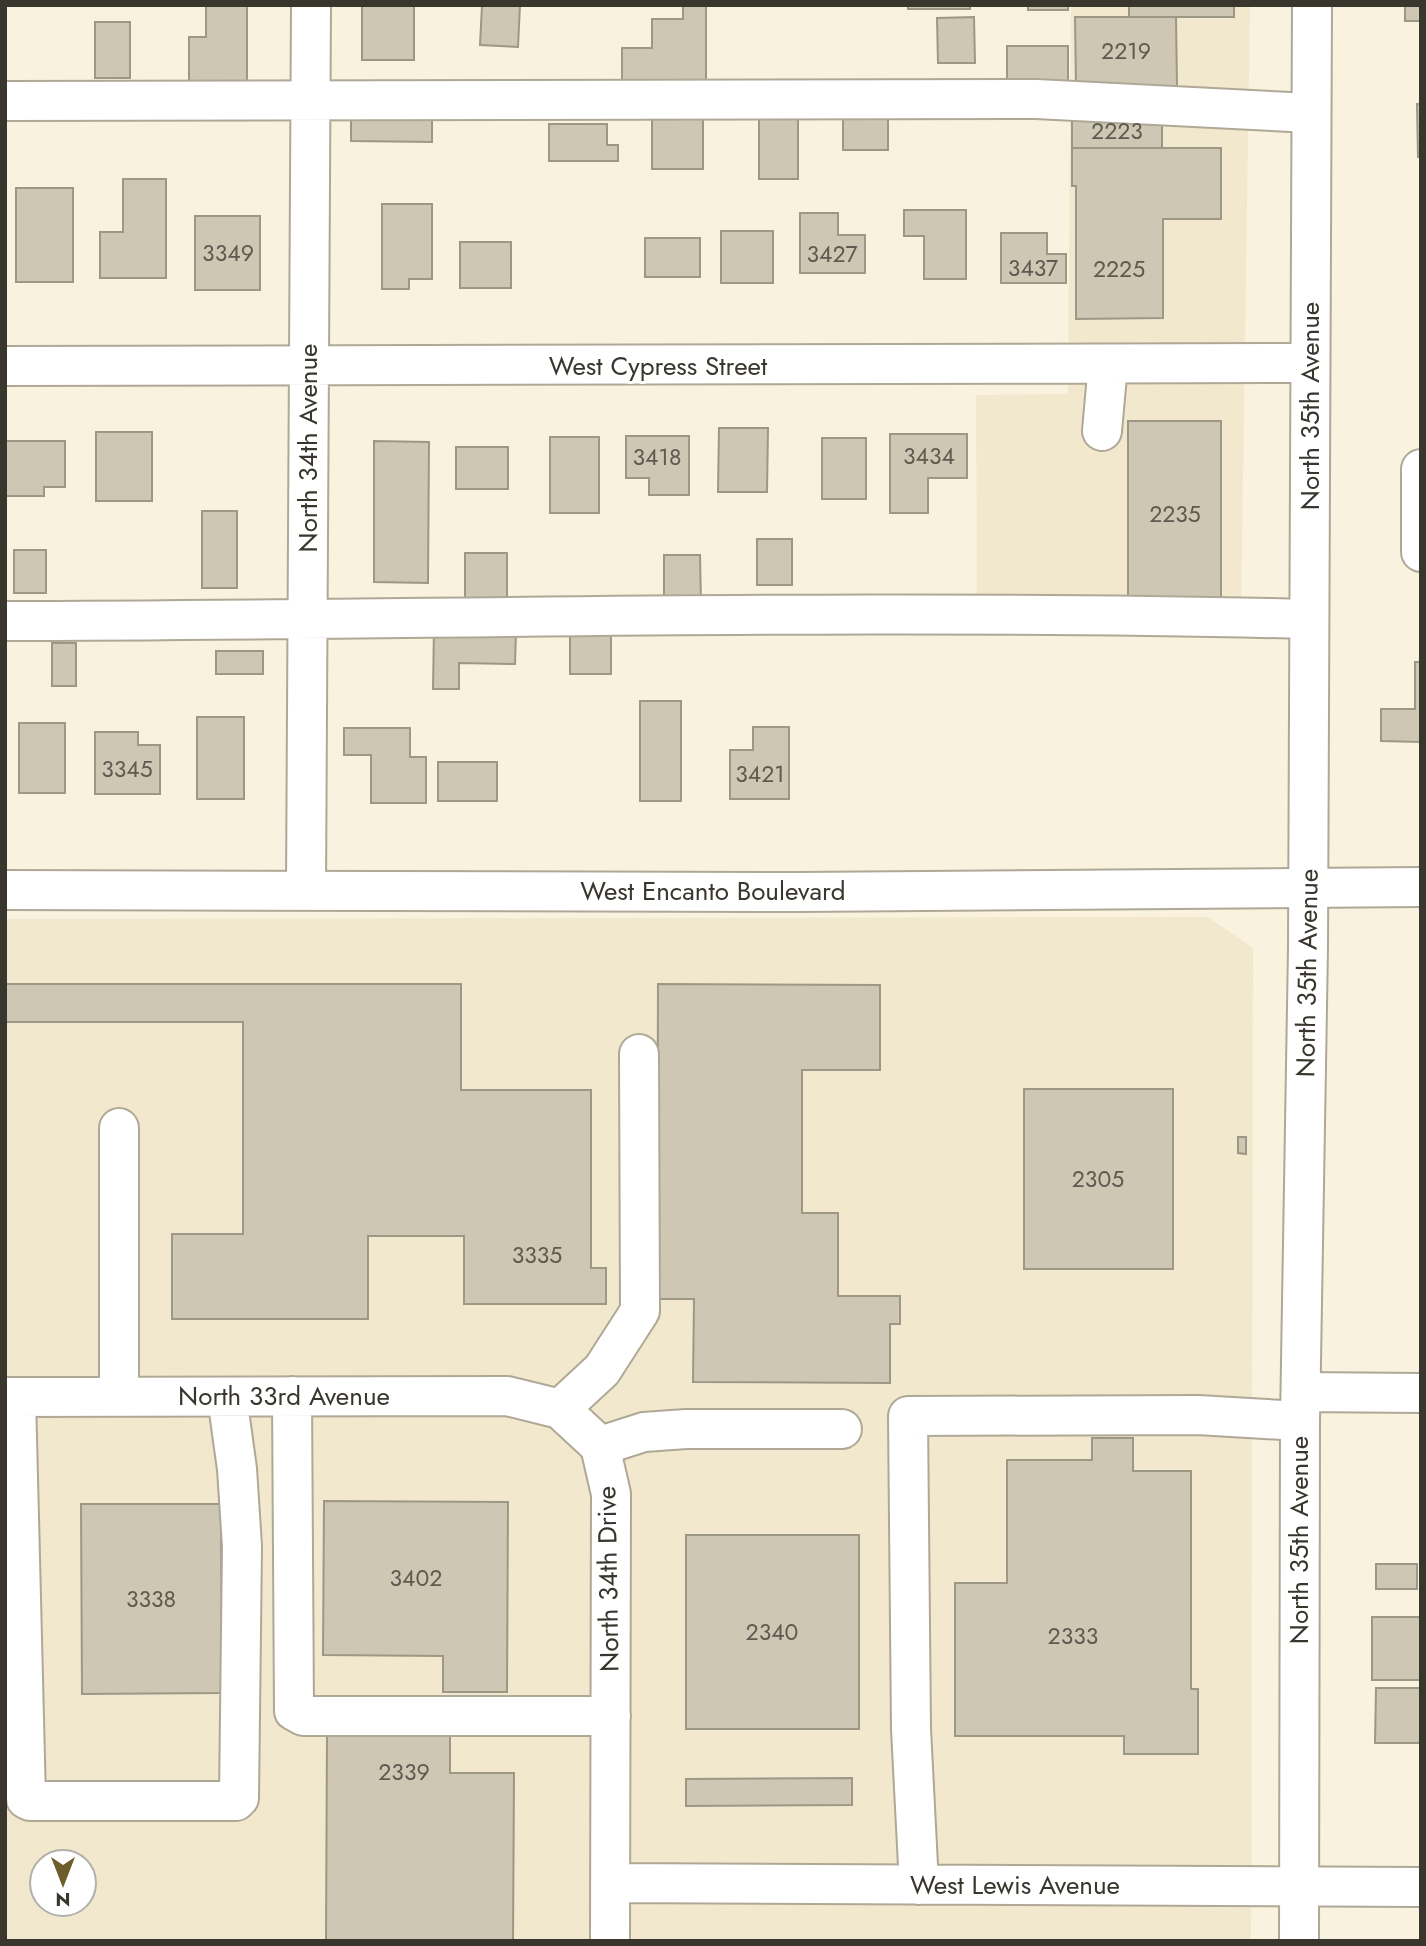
<svg xmlns="http://www.w3.org/2000/svg" width="1426" height="1946" font-family="Jost,sans-serif">
  <style>
    .built { fill: #f2e8cd; fill-rule: evenodd }
    .building { fill: #cec7b4; stroke: #9d9785; stroke-width: 2 }
    .lines { fill: none; stroke-linecap: round; stroke-linejoin: round }
    .minor-casing { stroke: #afa896; stroke-width: 42 }
    .major-casing { stroke: #afa896; stroke-width: 42 }
    .minor { stroke: #fff; stroke-width: 38 }
    .major { stroke: #fff; stroke-width: 38 }
    .labels { text-anchor: middle; stroke-width: 6; stroke-linejoin: round; paint-order: stroke }
    .number-label { font-size: 23px; fill: #5e5a50 }
    .street-label { font-size: 26px; fill: #39362e; stroke: #fff }
  </style>
  <rect width="100%" height="100%" fill="#f9f2de"/>
  <!-- built -->
  <path class="built" d="M1071,5H1250L1241,608L977,605L976,395L1068,394Z
    M1208,917L1253,948L1251,1941H5V919ZM42,1862H84V1904H42Z"/>
  <!-- building -->
  <path class="building" d="M206,5H247V88H189V37H206Z
    M362,5H414V60H362Z
    M482,5H520L518,47L480,45Z
    M683,5H706V87H622V48H652V19H683Z
    M908,5H970V9H908Z
    M1028,5H1068V10H1028Z
    M1129,5H1234V17H1129Z
    M1405,5H1421V21H1405Z
    M974,17L975,63H938L937,18Z
    M1075,17H1176L1177,86H1076Z
    M95,22H130V78H95Z
    M1007,46H1068V88H1007Z
    M1417,104H1421V157H1418Z
    M652,113H703V169H652Z
    M843,113H888V150H843Z
    M351,114L432,115V142L351,141Z
    M1072,114H1162V148H1072Z
    M759,118H798V179H759Z
    M549,124H607V145H618V161H549Z
    M1072,148H1221V219H1163V318L1076,319V186H1072Z
    M123,179H166V278H100V232H123Z
    M16,188H73V282H16Z
    M382,204H432V279H409V289H382Z
    M904,210H966V279H924V236H904Z
    M800,213H838V235H865V273H800Z
    M195,216H260V290H195Z
    M721,231H773V283H721Z
    M1001,233H1047V254H1066V283H1001Z
    M645,238H700V277H645Z
    M460,242H511V288H460Z
    M1128,421H1221V606H1128Z
    M719,428H768L767,492H718Z
    M96,432H152V501H96Z
    M890,434H967V478H928V513H890Z
    M626,436H689V495H649V478H626Z
    M550,437H599V513H550Z
    M822,438H866V499H822Z
    M5,441H65V487H44V496H5Z
    M374,441L429,442L428,583L374,582Z
    M456,447H508V489H456Z
    M202,511H237V588H202Z
    M757,539H792V585H757Z
    M14,550H46V593H14Z
    M465,553H507V598H465Z
    M664,555H700L701,603H664Z
    M434,629L516,631L515,664L459,663V689H433Z
    M570,629H611V674H570Z
    M52,643H76V686H52Z
    M216,651H263V674H216Z
    M1415,662H1421V742L1381,741V709H1415Z
    M640,701H681V801H640Z
    M197,717H244V799H197Z
    M19,723H65V793H19Z
    M753,727H789V799H730V750H753Z
    M344,728H410V757H426V803H371V755H344Z
    M95,732H138V745H160V794H95Z
    M438,762H497V801H438Z
    M5,984H461V1090H591V1268H606V1304H464V1236H368V1319H172V1234H243V1022H5Z
    M658,984L880,985V1070H802V1213H838V1296H900V1324H890V1383L693,1382L694,1299H657Z
    M1024,1089H1173V1269H1024Z
    M1238,1137H1246V1154L1238,1153Z
    M1092,1438H1133V1471H1191V1689H1198V1754H1124V1736H955V1583H1007V1460H1092Z
    M324,1501L508,1502L507,1692H443V1656L323,1655Z
    M81,1504H221L222,1693L82,1694Z
    M686,1535H859V1729H686Z
    M1376,1564H1417V1589H1376Z
    M1372,1617H1421V1680H1372Z
    M1376,1688H1421V1743H1375Z
    M327,1735L450,1736V1773H514L513,1941H326Z
    M852,1778V1805L686,1806V1779Z"/>
  <g class="lines">
    <!-- minor casing -->
    <g class="minor-casing">
      <path id="minor" d="M5,101L1036,99L1311,113
        M5,366L1310,363
        M1102,431L1108,364
        M1421,469V552
        M5,621C440,620 874,608 1309,619
        M5,890L799,892L1421,887
        M306,890L311,5
        M1301,1392L1421,1393
        M292,1396L294,1711L303,1716H611
        M5,1397L507,1396L560,1409L600,1446L611,1494L610,1941
        M16,1397L26,1799L30,1801H236L239,1798L242,1546L237,1469L227,1397
        M119,1397V1128
        M560,1409L602,1370L640,1311L639,1054
        M600,1446L644,1432L686,1429H842
        M610,1883L1421,1887
        M919,1885L911,1729L908,1416L1198,1415L1300,1421"/>
    </g>
    <!-- major casing -->
    <g class="major-casing">
      <path id="major" d="M1299,1941L1300,1421L1308,948L1312,5"/>
    </g>
    <!-- minor -->
    <use href="#minor" class="minor"/>
    <!-- major -->
    <use href="#major" class="major"/>
  </g>
  <g class="labels">
    <!-- number labels -->
    <g class="number-label">
      <text x="1126" y="59">2219</text>
      <text x="1117" y="139">2223</text>
      <text x="228" y="261">3349</text>
      <text x="832" y="262">3427</text>
      <text x="1033" y="276">3437</text>
      <text x="1119" y="277">2225</text>
      <text x="929" y="464">3434</text>
      <text x="657" y="465">3418</text>
      <text x="1175" y="522">2235</text>
      <text x="127" y="777">3345</text>
      <text x="760" y="782">3421</text>
      <text x="1098" y="1187">2305</text>
      <text x="537" y="1263">3335</text>
      <text x="416" y="1586">3402</text>
      <text x="151" y="1607">3338</text>
      <text x="772" y="1640">2340</text>
      <text x="1073" y="1644">2333</text>
      <text x="404" y="1780">2339</text>
    </g>
    <!-- street labels -->
    <g class="street-label">
      <text x="658" y="375">West Cypress Street</text>
      <text transform="translate(1310 406) rotate(-90)" y="9">North 35th Avenue</text>
      <text transform="translate(308 448) rotate(-90)" y="9">North 34th Avenue</text>
      <text x="713" y="900">West Encanto Boulevard</text>
      <text transform="translate(1307 973) rotate(-89)" y="9">North 35th Avenue</text>
      <text x="284" y="1405">North 33rd Avenue</text>
      <text transform="translate(1299 1540) rotate(-90)" y="9">North 35th Avenue</text>
      <text transform="translate(608 1579) rotate(-91)" y="9">North 34th Drive</text>
      <text x="1015" y="1894">West Lewis Avenue</text>
    </g>
  </g>
  <!-- border -->
  <rect width="1426" height="1946" fill="none" stroke="#39362e" stroke-width="14"/>
  <!-- north arrow -->
  <g transform="translate(63 1883) rotate(180)"><circle r="33" fill="#ffffff" stroke="#b0afab" stroke-width="2"/>
  <path d="M0-5L12 26L0 18L-12 26Z" fill="#6d5d2a"/>
  <text y="-10" font-size="19" font-weight="bold" text-anchor="middle" fill="#39362e">N</text>
  </g>
</svg>
